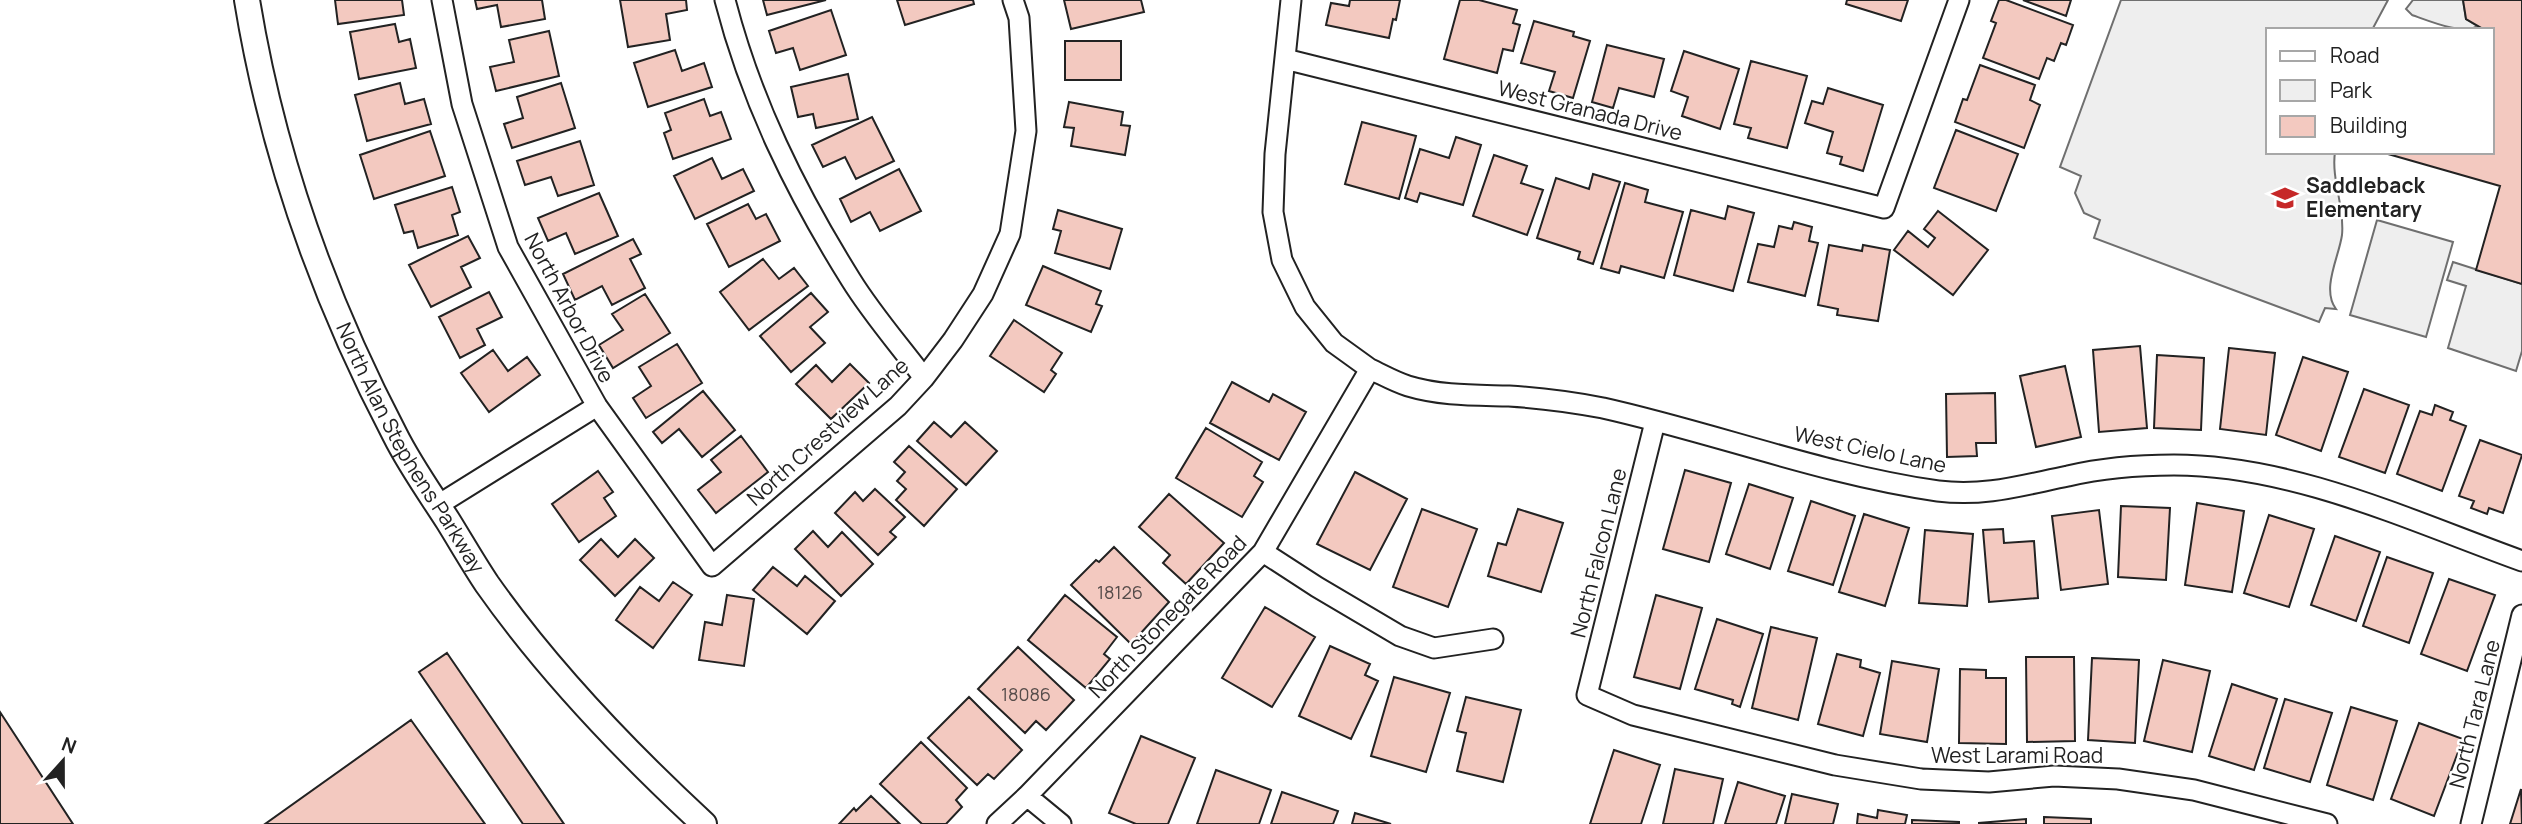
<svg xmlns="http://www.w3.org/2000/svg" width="2522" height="824" font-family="Manrope,sans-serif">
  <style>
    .green { fill: #eee; stroke: #6f6f6f; stroke-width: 2 }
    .building { fill: #f3c9c0; stroke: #222; stroke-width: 2 }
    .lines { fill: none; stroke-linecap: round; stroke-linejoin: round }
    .minor-casing { stroke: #222; stroke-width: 23 }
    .tertiary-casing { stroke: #222; stroke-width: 28 }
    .minor { stroke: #fff; stroke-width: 19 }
    .tertiary { stroke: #fff; stroke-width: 24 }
    .labels { text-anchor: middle; stroke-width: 5; stroke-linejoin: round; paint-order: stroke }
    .number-label { font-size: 18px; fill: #564c4a }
    .street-label { font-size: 21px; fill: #222; stroke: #fff }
    .poi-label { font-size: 21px; font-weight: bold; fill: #222; stroke: #fff; text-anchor: start }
  </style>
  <rect width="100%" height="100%" fill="#fff"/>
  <!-- green -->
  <path class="green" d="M2121,0H2388L2372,30H2268V152H2335C2331,180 2345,207 2342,235C2339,257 2321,289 2336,309L2325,308L2319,322L2094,238L2100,220L2084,213L2075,193L2081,176L2060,167Z
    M2413,0H2463L2466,19L2477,26C2464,36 2427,20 2412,15L2406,9Z
    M2377,220L2453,242L2426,337L2350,315Z
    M2453,262L2522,284V351L2516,371L2448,348L2466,286L2447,280Z"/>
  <!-- building -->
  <path class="building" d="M335,0H402L404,15L338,24Z
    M475,0H542L545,19L501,27L497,5L477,9Z
    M620,0H686L687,10L666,14L670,40L628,47Z
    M763,0H826L767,15Z
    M897,0H973L974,4L905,25Z
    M1064,0H1141L1144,12L1071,29Z
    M1350,0H1400L1396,20L1393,19L1389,38L1326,25L1331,3L1349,6Z
    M1460,0H1479L1517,10L1513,23L1520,25L1513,51L1503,49L1497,73L1444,59Z
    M1847,0H1908L1901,21L1846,4Z
    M1999,0H2006L2073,25L2066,45L2061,43L2054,61L2047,58L2039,79L1983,58L1996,23L1991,21Z
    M2023,0H2071L2066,16Z
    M2463,0H2522V284L2476,270L2500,186L2381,152H2492V30H2485L2466,19Z
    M831,10L846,55L800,70L793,48L776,53L769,31Z
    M1534,21L1574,32L1573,36L1590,41L1573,98L1549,91L1555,72L1521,63Z
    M395,24L399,42L410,39L416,68L359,79L350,32Z
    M549,31L559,76L496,91L490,67L514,62L509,40Z
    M1065,41H1121V80H1065Z
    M1607,45L1664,59L1654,97L1619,88L1613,108L1592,102Z
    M675,50L682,71L704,63L712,87L648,107L634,63Z
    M1684,51L1739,69L1720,129L1682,116L1688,97L1671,91Z
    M1751,61L1807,76L1787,148L1748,138L1751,128L1734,124Z
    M1980,65L2035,85L2030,100L2040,105L2024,148L1955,122L1963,99L1967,100Z
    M848,74L858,119L816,128L813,114L798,117L791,87Z
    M400,83L405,104L424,99L431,124L367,141L355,95Z
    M561,83L575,128L512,148L504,124L523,118L517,97Z
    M1828,88L1883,105L1863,171L1840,164L1842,157L1827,153L1833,132L1805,123L1812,101L1823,104Z
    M704,99L710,116L721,112L731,139L673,159L664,133L671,130L665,113Z
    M1069,102L1123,112L1121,125L1130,126L1125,155L1071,146L1074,128L1064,127Z
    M872,117L894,161L856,179L845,157L823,167L812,145Z
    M1362,122L1416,136L1399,199L1345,184Z
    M1956,130L2018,154L1996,211L1934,188Z
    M430,131L445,176L374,199L360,155Z
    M1456,137L1481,145L1463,205L1420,193L1417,202L1405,198L1420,149L1449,158Z
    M580,141L594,185L558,196L551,177L525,185L517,161Z
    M1494,155L1527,166L1521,183L1543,190L1527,235L1473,216Z
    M712,158L722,179L743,169L754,191L695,219L674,176Z
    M899,169L921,211L880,231L870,212L851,222L840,199Z
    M1593,174L1620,182L1593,264L1578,259L1580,252L1537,238L1556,178L1589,189Z
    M1625,183L1648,190L1645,202L1683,212L1664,278L1621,266L1619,273L1601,268Z
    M452,187L460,212L452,215L458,235L418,248L413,231L404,233L395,205Z
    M599,193L618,236L575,254L566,233L548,241L538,218Z
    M748,204L756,219L766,214L780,241L729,267L707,224Z
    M1728,206L1754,213L1733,291L1674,275L1691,210L1725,219Z
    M1058,210L1122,229L1110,269L1055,253L1061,231L1053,229Z
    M1938,211L1988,250L1953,295L1894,250L1908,231L1928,247L1935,238L1924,229Z
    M1794,222L1812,227L1809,241L1818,243L1805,296L1748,282L1758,244L1774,247L1779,226L1792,229Z
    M468,236L480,258L461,267L471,287L431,307L409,265Z
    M633,239L641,254L630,259L645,288L612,305L602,286L575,300L563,274Z
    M1829,245L1862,251L1863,245L1890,250L1878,321L1837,315L1838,309L1818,305Z
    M763,259L779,279L794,268L808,286L749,330L720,292Z
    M1043,266L1101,291L1096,304L1102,306L1091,332L1026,305Z
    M489,292L502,317L477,329L485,345L460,358L439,317Z
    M811,293L828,312L810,327L825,343L791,372L760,336Z
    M645,294L670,333L613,368L599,345L623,330L612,314Z
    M1014,320L1062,353L1051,370L1056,374L1044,392L990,356Z
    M677,344L702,383L646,418L633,398L651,386L639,367Z
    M2140,346L2147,428L2099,432L2093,350Z
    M2229,348L2275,353L2266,435L2220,429Z
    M493,350L508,371L527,357L540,375L489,412L461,373Z
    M2157,355L2204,358L2201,430L2154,428Z
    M2303,357L2348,372L2321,451L2276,435Z
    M850,364L869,383L831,419L796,384L816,365L832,382Z
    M2065,366L2081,437L2036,447L2020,376Z
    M1232,382L1269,402L1273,394L1306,412L1279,460L1210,423Z
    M2364,389L2409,405L2385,473L2339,457Z
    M703,391L735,430L702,457L679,429L662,443L653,432Z
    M1995,393L1996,443H1976L1977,456L1947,457L1946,394Z
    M2435,405L2453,412L2450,420L2466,426L2442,491L2397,474L2420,411L2432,415Z
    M934,422L951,437L965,422L997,451L966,485L917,441Z
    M1206,428L1262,462L1254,476L1263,482L1242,517L1176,478Z
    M741,436L768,472L716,513L698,490L721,472L711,460Z
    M2480,440L2522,455L2503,513L2489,508L2487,514L2471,508L2474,501L2459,496Z
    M909,446L957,489L924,526L896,500L906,489L897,481L905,472L894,462Z
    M1685,470L1731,483L1709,562L1663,549Z
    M598,471L613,492L604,498L616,516L579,542L552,504Z
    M1355,472L1407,499L1370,570L1317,544Z
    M1749,484L1793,498L1770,569L1726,554Z
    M875,489L905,517L890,532L896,537L878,555L835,513L855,492L863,501Z
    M1169,494L1224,543L1186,584L1163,563L1170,555L1139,527Z
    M1811,501L1855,516L1833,585L1788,571Z
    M2197,503L2244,511L2232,592L2185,585Z
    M2121,506L2170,508L2166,580L2118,577Z
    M1422,509L1477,529L1448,607L1393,587Z
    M1518,509L1563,523L1541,592L1488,576L1498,543L1506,545Z
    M2099,510L2108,584L2061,590L2052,516Z
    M1864,514L1909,528L1885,606L1839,592Z
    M2269,515L2314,529L2289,607L2244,593Z
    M2003,529L2004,543L2034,541L2038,598L1989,602L1983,530Z
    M1925,530L1973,534L1967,606L1919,603Z
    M813,531L828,547L842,532L873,564L841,596L795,549Z
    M2335,536L2380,552L2356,621L2311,605Z
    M601,539L618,557L635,539L654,558L615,596L580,560Z
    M1114,547L1169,602L1131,644L1071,585L1096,560L1099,562Z
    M2387,557L2433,573L2409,643L2363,626Z
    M773,567L797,586L805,576L835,601L807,634L753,590Z
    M2449,579L2495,595L2467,671L2421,654Z
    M673,582L692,595L653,648L616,620L640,587L659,601Z
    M727,595L754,599L744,666L699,660L705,622L722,625Z
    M1065,595L1117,637L1104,654L1110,659L1086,688L1028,640Z
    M1656,595L1702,608L1680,689L1634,677Z
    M1265,607L1315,637L1272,707L1222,678Z
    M1717,619L1763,634L1740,707L1732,704L1733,700L1695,689Z
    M1771,627L1817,638L1798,720L1752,708Z
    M1330,646L1370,664L1365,675L1378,681L1351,739L1299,716Z
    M1018,647L1074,700L1046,730L1036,721L1025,733L978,689Z
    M447,653L564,824H523L419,672Z
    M1837,654L1861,660L1860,667L1880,673L1863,736L1818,724Z
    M2026,657H2074L2075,741L2027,742Z
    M2092,658L2139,660L2135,743L2088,740Z
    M2163,660L2210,671L2192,752L2144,741Z
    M1892,661L1939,669L1927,742L1880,734Z
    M1960,669L1986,670V678H2006V744L1959,743Z
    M1394,677L1450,693L1426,772L1371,756Z
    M2232,684L2277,699L2254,770L2209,756Z
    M969,697L1022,750L994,779L988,774L977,785L928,738Z
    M1466,697L1521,710L1503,782L1457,771L1466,733L1457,731Z
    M2285,699L2332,713L2310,782L2264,768Z
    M2351,707L2397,721L2373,800L2327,785Z
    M0,712L73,824H0Z
    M411,720L485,824H265Z
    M2419,723L2463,739L2434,816L2391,799Z
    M1141,736L1195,758L1168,824H1136L1109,813Z
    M921,742L967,788L956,800L962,807L946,824H922L880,784Z
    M1614,750L1660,765L1641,824H1590Z
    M1675,769L1723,779L1713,824H1663Z
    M1216,770L1271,790L1259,824H1197Z
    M1738,782L1785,796L1776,824H1725Z
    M2521,789L2522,824H2510Z
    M1282,792L1338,811L1333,824H1271Z
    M1792,794L1838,804L1833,824H1785Z
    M871,796L900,824H839L854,808L856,811Z
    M1878,810L1907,815L1905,824H1857L1858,814L1877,818Z
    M1355,813L1391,824H1352Z
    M2044,817L2091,819V824H2044Z
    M2026,819V824H1979V823Z
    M1912,820L1959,822V824H1912Z"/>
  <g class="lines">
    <!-- minor casing -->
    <g class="minor-casing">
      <path id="minor" d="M442,0L462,104L508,247L597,406L712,566L898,406L924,378L953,340L983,294L1010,234L1026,131L1019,18L1013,0
        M725,0C751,101 796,192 851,280C872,314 900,346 924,378
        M1285,59L1884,208L1959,0
        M1370,369C1383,375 1395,382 1408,386C1441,396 1475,395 1509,396C1540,398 1572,402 1603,408C1715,433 1825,475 1938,491C1985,497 2023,485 2068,476C2102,468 2138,465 2174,465C2293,465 2411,521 2522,561
        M1655,422L1587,695L1633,715L1835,765L1921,779L1989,782L2054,776L2118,779L2194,790L2327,824
        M438,505L597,406
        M1263,552L1317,587L1400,636L1434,648L1493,639
        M1027,796L1061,824
        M997,824L1027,796L1263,552L1370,369L1334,343L1305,307L1282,260L1273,212L1275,154L1291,0
        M2471,824L2522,615"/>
    </g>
    <!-- tertiary casing -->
    <g class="tertiary-casing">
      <g id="tertiary">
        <path id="s1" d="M247,0C272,153 323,298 395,435C410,465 430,493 448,521C461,542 473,563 487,584C549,672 625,751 704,824"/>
      </g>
    </g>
    <!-- minor -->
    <use href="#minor" class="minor"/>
    <!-- tertiary -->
    <use href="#tertiary" class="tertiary"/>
  </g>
  <!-- icons -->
  <defs>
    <g id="school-bare" transform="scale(2.1)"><path d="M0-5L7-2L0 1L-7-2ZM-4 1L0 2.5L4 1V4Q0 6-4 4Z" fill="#c62828" stroke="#fff" stroke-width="2.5" paint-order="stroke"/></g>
  </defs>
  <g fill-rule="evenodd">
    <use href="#school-bare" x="2285" y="198"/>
  </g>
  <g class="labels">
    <!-- number labels -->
    <g class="number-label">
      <text x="1120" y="599">18126</text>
      <text x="1026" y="701">18086</text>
    </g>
    <!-- street labels -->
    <g class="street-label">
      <text transform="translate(1590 111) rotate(14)" y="7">West Granada Drive</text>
      <text transform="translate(569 308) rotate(62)" y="7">North Arbor Drive</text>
      <text transform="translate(828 432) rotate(-42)" y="7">North Crestview Lane</text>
      <text dy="7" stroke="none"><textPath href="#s1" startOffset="480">North Alan Stephens Parkway</textPath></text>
      <text transform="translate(1870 450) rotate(12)" y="7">West Cielo Lane</text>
      <text transform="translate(1599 553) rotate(-76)" y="7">North Falcon Lane</text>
      <text transform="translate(1168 617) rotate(-46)" y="7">North Stonegate Road</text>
      <text transform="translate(2475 714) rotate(-76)" y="7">North Tara Lane</text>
      <text x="2017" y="763">West Larami Road</text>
    </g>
    <!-- poi labels -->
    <g class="poi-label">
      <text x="2306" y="193">Saddleback<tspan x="2306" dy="24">Elementary</tspan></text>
    </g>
  </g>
  <!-- legend -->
  <rect x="2266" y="28" width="228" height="126" fill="#ffffff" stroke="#a7a7a7" stroke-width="2"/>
  <rect x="2280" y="51" width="35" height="10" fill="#ffffff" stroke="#a7a7a7" stroke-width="2"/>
  <text x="2330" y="63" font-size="21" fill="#222222">Road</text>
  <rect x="2280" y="80" width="35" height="21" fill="#eeeeee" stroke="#a7a7a7" stroke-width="2"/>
  <text x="2330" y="98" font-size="21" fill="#222222">Park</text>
  <rect x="2280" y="116" width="35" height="21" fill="#f3c9c0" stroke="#a7a7a7" stroke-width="2"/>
  <text x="2330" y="133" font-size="21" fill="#222222">Building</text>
  <!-- north arrow -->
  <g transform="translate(63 761) rotate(21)" stroke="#ffffff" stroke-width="5" paint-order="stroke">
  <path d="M0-5L12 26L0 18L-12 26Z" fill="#222222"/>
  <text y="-10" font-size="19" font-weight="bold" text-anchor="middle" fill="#222222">N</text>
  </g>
</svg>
